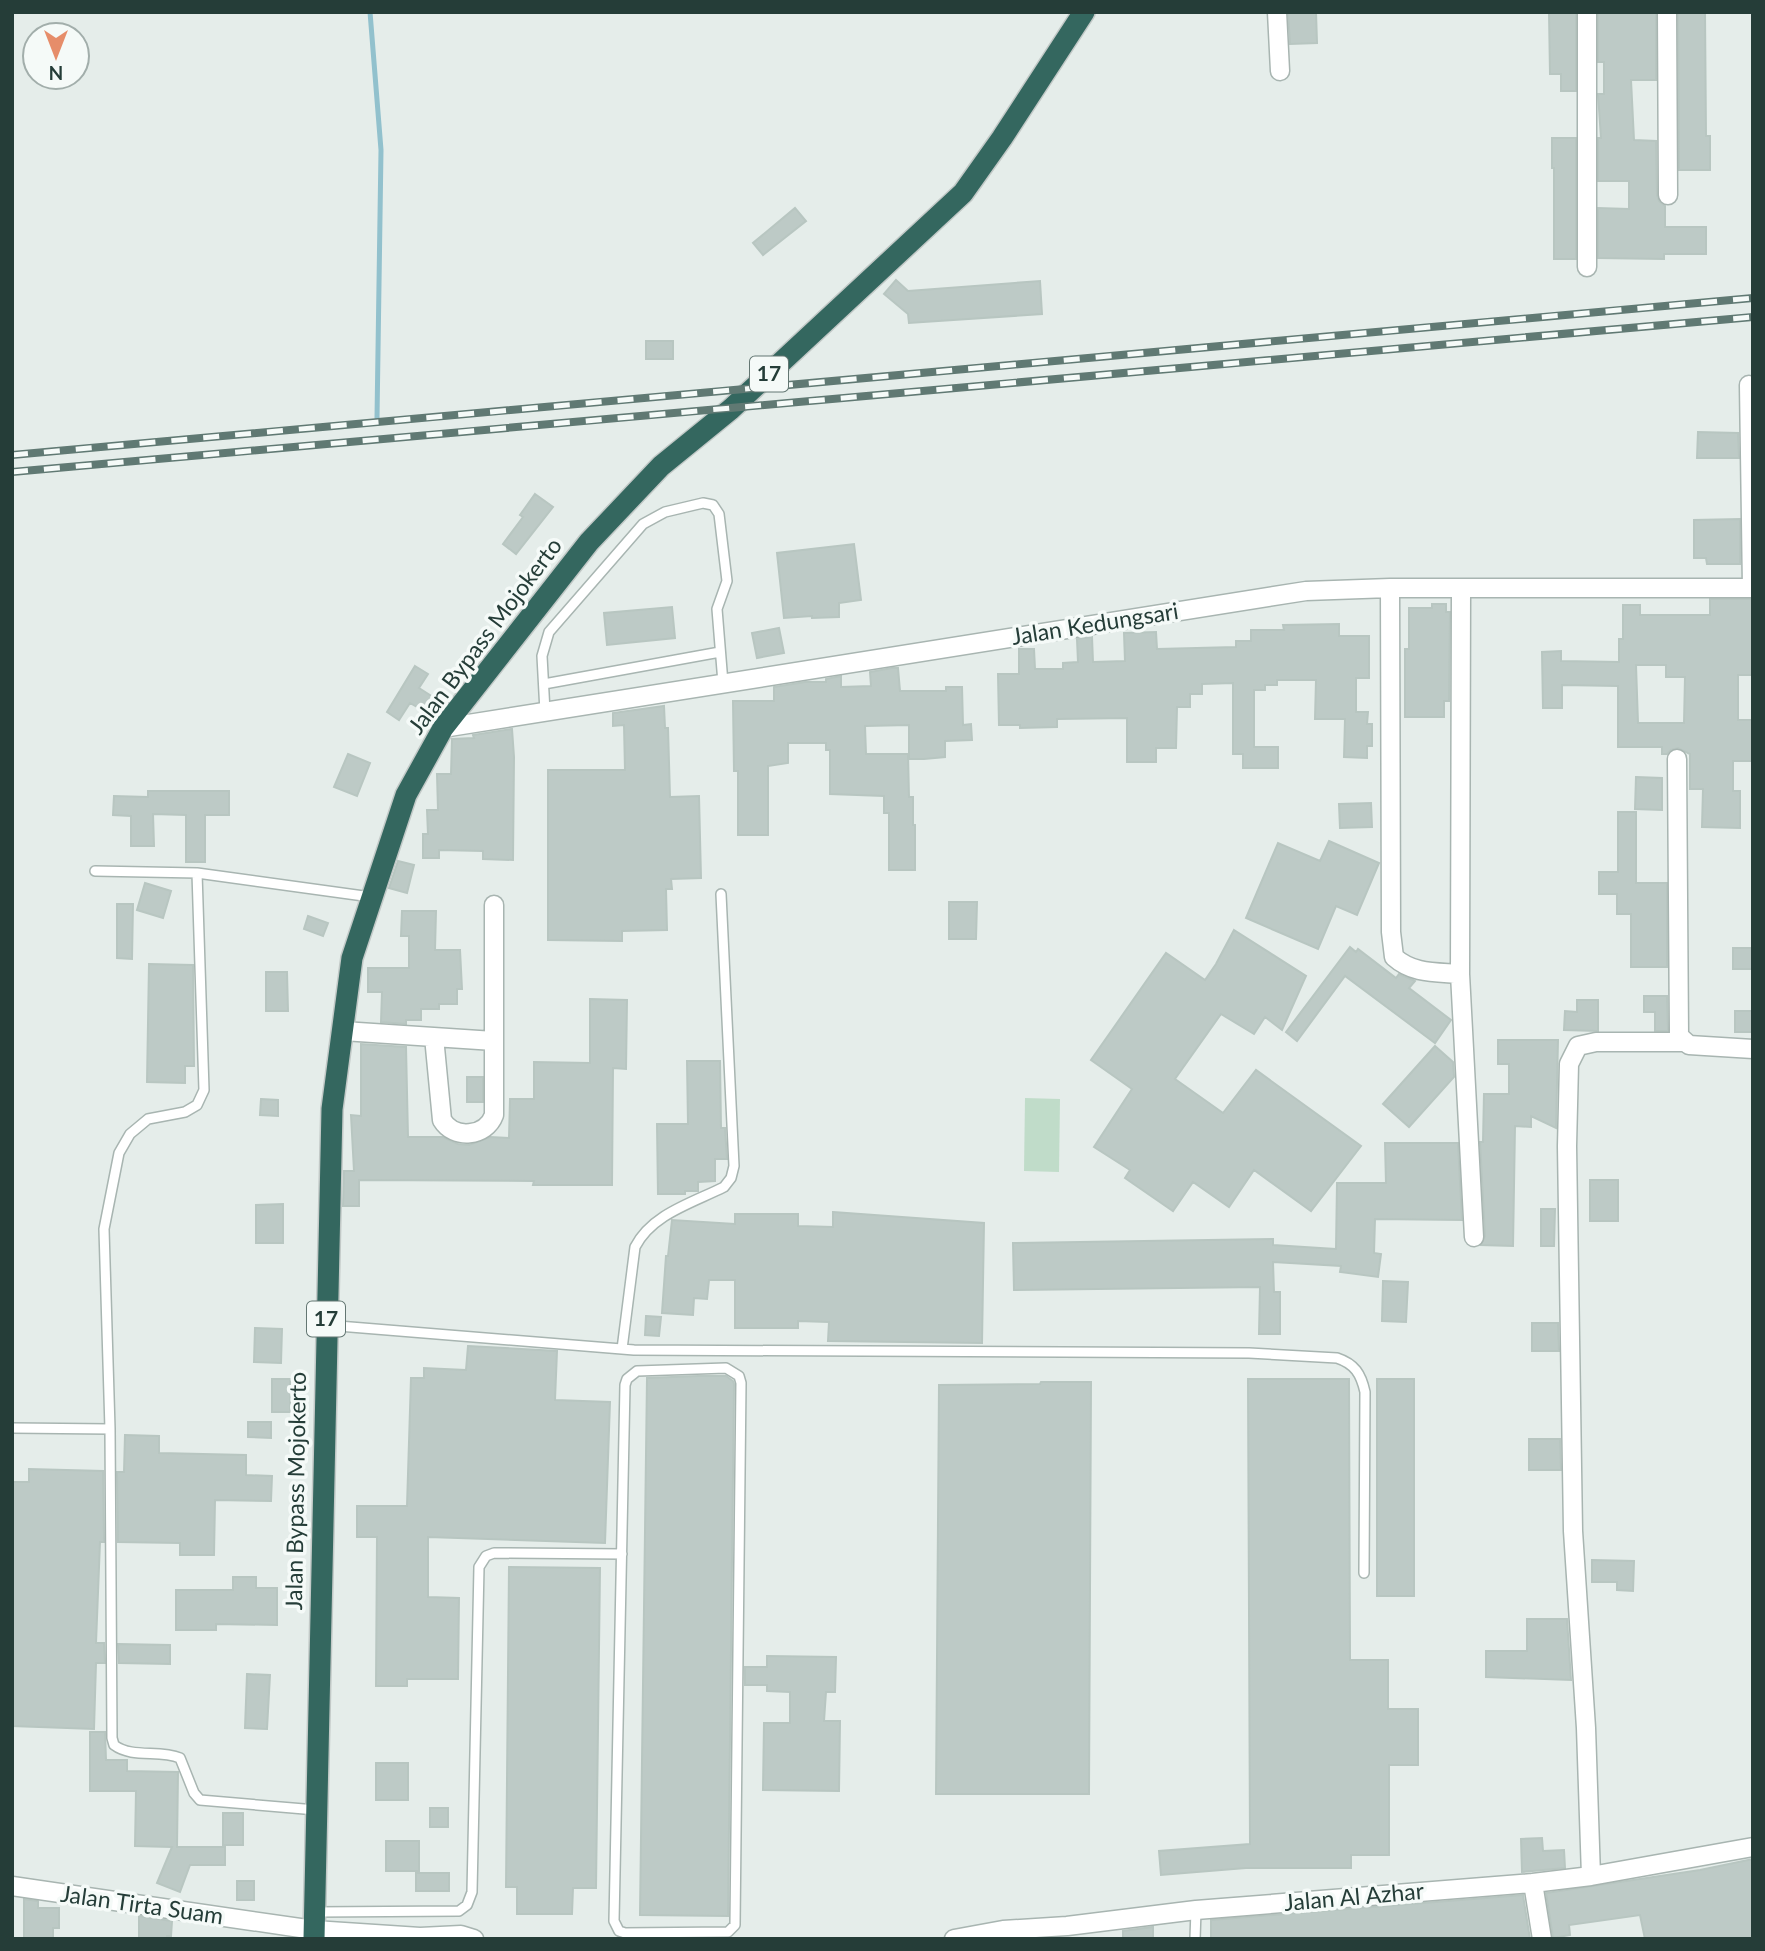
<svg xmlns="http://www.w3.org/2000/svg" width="1765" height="1951" font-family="Lato,sans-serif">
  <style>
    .green { fill: #c0dcc9 }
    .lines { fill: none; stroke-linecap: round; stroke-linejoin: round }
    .stream { stroke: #92c1cd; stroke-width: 5 }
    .building { fill: #bdcac6; stroke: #b8c6c1; stroke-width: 2; fill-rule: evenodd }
    .lane-casing { stroke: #a8b5b1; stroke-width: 12 }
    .street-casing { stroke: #a8b5b1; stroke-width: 21 }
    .highway-casing { stroke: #c2c9c7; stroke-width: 24 }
    .lane { stroke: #fff; stroke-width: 9 }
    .street { stroke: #fff; stroke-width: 18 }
    .highway { stroke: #34675f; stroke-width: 21 }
    .rail-casing { stroke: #607973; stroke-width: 8 }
    .rail { stroke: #f5faf8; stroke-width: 5; stroke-dasharray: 16; stroke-linecap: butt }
    .labels { text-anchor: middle; stroke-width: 7; stroke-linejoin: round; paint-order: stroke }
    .shield { fill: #f5faf8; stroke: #637672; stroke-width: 2 }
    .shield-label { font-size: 21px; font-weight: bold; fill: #253d38 }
    .street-label { font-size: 23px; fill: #253d38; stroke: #f5faf8 }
  </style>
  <rect width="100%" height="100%" fill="#e5edea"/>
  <!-- green -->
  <path class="green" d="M1025,1098L1060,1099L1059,1172L1024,1171Z"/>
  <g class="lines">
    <!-- stream -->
    <path class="stream" d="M370,12L381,150L377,418"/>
  </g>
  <!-- building -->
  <path class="building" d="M1288,12H1316L1317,43L1290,44Z
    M1549,12H1576V91H1561V74H1550Z
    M1598,12H1656V80H1631L1634,140L1656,141L1657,195L1659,201L1665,206V227H1706V254H1664V259L1598,258V208L1629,209V181H1598V138H1601L1598,94H1604V62H1598Z
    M1678,12H1705L1706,136H1710V170H1679Z
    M1552,138H1576V259H1554V168H1552Z
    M795,208L806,221L763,255L753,243Z
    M896,280L908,291L1040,281L1042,314L909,323L908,314L884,294Z
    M646,341H673V359H646Z
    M1698,432L1738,433L1739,458H1697Z
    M535,494L553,507L516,554L503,544L523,517L520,515Z
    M1740,519V564H1707L1706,558H1694V520Z
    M854,544L861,600L839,603V617L812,618V616L784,618L777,553Z
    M1710,599H1753V675H1738V720H1753V761H1733V791H1740V828L1702,827L1703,789H1690V754L1678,748L1671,750L1667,754H1662V747H1618V686L1562,685V708H1543L1542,652L1561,651V661L1619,662V639H1623V605H1640V615H1710ZM1636,665H1666V677H1685L1684,723H1638Z
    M1432,604H1446V612H1450L1449,701H1444V717H1405V649H1409V608H1432Z
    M672,607L675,638L607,645L604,613Z
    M1339,624V636H1369V678H1356V712H1368L1367,724H1372V746H1367V758L1344,757L1345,719H1315L1316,680H1277V685H1265V690H1254V747H1278V768H1243V754H1233V683L1202,684V694H1190V707H1177L1176,748H1156V762H1127V718L1057,719V727L1020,728V725H999L998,674H1019V649H1034L1035,669H1063V663L1078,662L1077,639L1092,637L1093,662L1125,661L1124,633L1156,632L1157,649L1236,647V641H1251V630H1284L1283,625Z
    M779,628L784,653L757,658L752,633Z
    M415,666L428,674L419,688L433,697L424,711L410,703L399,720L387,712Z
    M892,668H898L900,691H946V687H962L963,725L971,724L972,740L945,741V757L924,759H909V725L865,726L866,754H908L909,797H913V825H915V870H889V813H884V796L830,794V750H826V743H788V763L768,766V835H738V771H734L733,701H774V687L805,682H826V679L841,676V687L871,686L870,672Z
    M664,706L665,728H668L670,797L699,796L701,878L671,879L672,889H666L667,930L622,931V941L548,940V770H625L624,725L613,726V713Z
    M512,729L514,757L513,860L483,859V851L439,850V858H423V834H428L427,810H438L437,774H451L452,739L474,738L473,735Z
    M348,754L370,763L357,796L334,787Z
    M1636,777L1662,778V810L1635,809Z
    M148,791H229V815H205V862H186V815L153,814L154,846H131V816L113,815L114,796L148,797Z
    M1371,803L1372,827L1340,828L1339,804Z
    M1618,812H1636V883H1667V967H1631V914H1617V894H1599V872H1618Z
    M1329,841L1379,863L1357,915L1336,906L1318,949L1246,918L1278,843L1320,861Z
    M398,861L414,865L407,893L389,888Z
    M145,883L171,891L163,918L137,910Z
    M949,902H977L976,939H949Z
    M117,904H133L132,959L117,958Z
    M402,911H436L435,950H460L462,989H457V1004H439V1009H421V1020H406V1024L381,1022L382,992H368V968H409V936H401Z
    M308,916L328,923L323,936L304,929Z
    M1234,930L1306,976L1282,1030L1265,1017L1254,1034L1221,1014L1175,1079L1223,1113L1256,1070L1361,1146L1311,1211L1254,1170L1229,1207L1193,1182L1173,1211L1125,1178L1130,1170L1094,1147L1132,1089L1091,1060L1166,953L1205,980L1216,964Z
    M1350,947L1356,952L1358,949L1396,978L1399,974L1413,980L1415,981L1409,988L1451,1020L1435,1043L1345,976L1297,1041L1286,1032Z
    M1733,948H1753V969H1733Z
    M149,964L193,965L194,1066H185V1083L147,1082Z
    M266,972H287L288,1011H266Z
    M1644,996H1667L1668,1031H1655V1012H1644Z
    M590,999L627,1000L626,1069L613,1068L612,1185H533L534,1181L359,1180V1206H343L344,1171H354L351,1115L361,1116V1044L406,1047L408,1137H443L458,1144L469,1145L490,1137L509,1138L510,1099H534V1062L590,1063Z
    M1577,1000H1598V1031L1564,1030L1565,1011L1577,1012Z
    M1735,1011H1753V1032H1735Z
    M1498,1040H1558L1556,1128L1531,1116V1127L1515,1126L1513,1246L1481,1245L1485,1236L1480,1142H1483L1484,1094H1509V1064H1498Z
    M1435,1046L1453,1062L1454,1077L1409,1127L1383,1104Z
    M687,1061H720L721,1128H725L727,1159H715V1181L698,1182V1191H685V1194H658L657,1124H688Z
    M467,1077H483V1102H467Z
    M261,1099L278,1100V1116L260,1115Z
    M1385,1143H1458L1462,1220L1375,1219L1374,1253L1381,1254L1378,1277L1340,1272L1341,1266L1273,1262L1274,1292H1280V1334H1259L1260,1287L1014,1290L1013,1243L1273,1239V1245L1336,1249L1337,1183H1386Z
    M1590,1180H1618V1221H1590Z
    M283,1204V1243H256V1205Z
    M1541,1209H1555L1554,1246H1541Z
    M833,1212L984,1223L982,1343L828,1341L829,1322L798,1321V1328H735V1280H709L707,1299L694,1298L693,1315L662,1313L666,1256H668L672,1220L735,1224V1214H798V1226L833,1227Z
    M1383,1281L1408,1282L1406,1322L1382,1321Z
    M646,1316L661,1317L659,1336L645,1335Z
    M1532,1323H1558L1559,1351H1532Z
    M255,1328L282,1329L281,1363L254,1362Z
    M468,1346L557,1351L555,1400L610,1402L605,1543L428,1537V1597L459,1598L458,1679H407V1686H376L377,1537H357V1506H407L411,1378H424V1368L466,1370Z
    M698,1376H726L733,1381L734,1384L728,1916L640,1915L647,1378Z
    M272,1379H290V1412H272Z
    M1248,1379H1349L1350,1660H1388V1709H1418V1765H1389V1855H1351V1868H1246L1161,1875L1159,1851L1250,1844Z
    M1377,1379H1414V1596H1377Z
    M1041,1382H1091L1089,1794H936L939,1385L1040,1384Z
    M248,1422H271V1438L248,1437Z
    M125,1435L159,1436V1453L246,1455V1475L272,1476L271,1501L215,1500L214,1555H180V1543L118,1542L117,1472H124Z
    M1529,1439H1560L1561,1470H1529Z
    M29,1469L103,1471L104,1542H100L96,1643H104L105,1663H96L94,1729L12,1726V1482H29Z
    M1592,1560L1634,1561L1633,1591L1617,1590V1582H1592Z
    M509,1567L600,1568L596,1888H573L572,1914H517V1887H506Z
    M233,1577H256V1588H277V1625L216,1624V1630H176V1590H233Z
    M1527,1619H1567L1571,1680L1486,1677V1651H1527Z
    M118,1644L170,1645V1664L119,1663Z
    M767,1656L836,1657L835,1692H826L824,1721H840L839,1791L763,1790L764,1723H790V1692L767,1691V1685H745V1667H767Z
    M247,1674L270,1675L267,1729L245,1728Z
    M90,1732H105L106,1760H127V1771L178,1772L177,1847H225V1865H190L180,1892L157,1883L172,1847L135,1846L136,1791H90Z
    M376,1763H408V1800H376Z
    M430,1808H448V1827H430Z
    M223,1813H243V1845H223Z
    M1542,1838L1543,1851L1564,1850L1565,1868L1522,1872L1521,1839Z
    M386,1841H419V1871H386Z
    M1753,1859V1939H1645L1640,1915L1569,1925L1570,1935L1553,1938L1546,1893L1700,1870Z
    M416,1873H449V1891H416Z
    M237,1881H254V1900H237Z
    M1523,1895L1530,1939H1211V1920Z
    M24,1899L38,1901V1908H59V1928H53V1939H24Z
    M139,1916L172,1921L171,1936H167V1939H139Z
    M1153,1927V1939H1123V1931Z"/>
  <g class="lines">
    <!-- lane casing -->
    <g class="lane-casing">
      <path id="lane" d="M544,684L720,652
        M545,712L542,656L549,632L643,524L665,512L703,503L713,505L719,514L727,581L717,609L723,683
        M95,871L197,873L371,897
        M197,873L204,1090L197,1105L185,1112L148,1119L130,1134L119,1153L104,1229L110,1429L112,1738L114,1745C133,1759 159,1749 180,1758L194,1793L200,1800L316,1810
        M326,1325L634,1350L1249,1353L1337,1358C1355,1364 1361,1374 1365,1392L1364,1573
        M622,1349L635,1247C652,1214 692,1203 724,1187L731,1178L734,1166L721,894
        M726,1368L739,1376L741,1383L735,1925L728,1932L625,1933L619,1931L614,1921L625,1385L627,1379L637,1371Z
        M12,1428L110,1429
        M316,1912L459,1911L467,1905L472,1892L479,1567L486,1556L494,1553L622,1554
        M1195,1939L1196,1910"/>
    </g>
    <!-- street casing -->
    <g class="street-casing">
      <path id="street" d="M1277,12L1280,71
        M1587,12V267
        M1667,12L1668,195
        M1749,385L1752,588
        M1390,588L1391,932L1394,957C1413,974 1435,972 1460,974L1461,588
        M443,728L1306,591L1390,588H1753
        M1677,759L1679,1036L1689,1045L1753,1049
        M1460,974L1474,1237
        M343,1031L494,1041
        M434,1037L442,1120C454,1140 486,1137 494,1115V905
        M1591,1876L1586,1728L1573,1531L1567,1146L1569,1064L1578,1046L1596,1042H1683
        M1533,1883L1542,1939
        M12,1886L314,1930L420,1937L461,1935L474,1939
        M954,1939L1003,1930L1067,1926L1196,1910L1533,1883L1591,1876L1753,1847"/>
    </g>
    <!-- highway casing -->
    <g class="highway-casing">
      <path id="highway" d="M314,1939L332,1109L352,958L406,795L443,728L589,542L661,466L731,409L963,193L1002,138L1084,12"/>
    </g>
    <!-- lane -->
    <use href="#lane" class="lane"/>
    <!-- street -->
    <use href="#street" class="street"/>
    <!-- highway -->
    <use href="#highway" class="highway"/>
    <!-- rail casing -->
    <g class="rail-casing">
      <path id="rail" d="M12,455L1753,298
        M12,472L1753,317"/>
    </g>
    <!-- rail -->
    <use href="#rail" class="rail"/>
  </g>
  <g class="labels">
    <!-- shield labels -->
    <g class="shield">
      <rect x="750" y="356.5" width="38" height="35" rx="5"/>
      <rect x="307" y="1301.5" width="38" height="35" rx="5"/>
    </g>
    <g class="shield-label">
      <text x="769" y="381">17</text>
      <text x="326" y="1326">17</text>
    </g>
    <!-- street labels -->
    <g class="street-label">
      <text transform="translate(1095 624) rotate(-9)" y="8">Jalan Kedungsari</text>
      <text transform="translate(485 636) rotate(-53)" y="8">Jalan Bypass Mojokerto</text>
      <text transform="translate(296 1491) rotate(-89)" y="8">Jalan Bypass Mojokerto</text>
      <text transform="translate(1354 1897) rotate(-5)" y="8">Jalan Al Azhar</text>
      <text transform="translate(142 1905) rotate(8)" y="8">Jalan Tirta Suam</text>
    </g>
  </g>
  <!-- border -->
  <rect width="1765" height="1951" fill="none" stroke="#253d38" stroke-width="28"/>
  <!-- north arrow -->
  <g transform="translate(56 56) rotate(180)"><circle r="33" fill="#f5faf8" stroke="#a2aeab" stroke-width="2"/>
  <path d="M0-5L12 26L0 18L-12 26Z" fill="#e68d6a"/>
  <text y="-10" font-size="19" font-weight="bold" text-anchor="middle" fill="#253d38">N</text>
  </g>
</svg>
